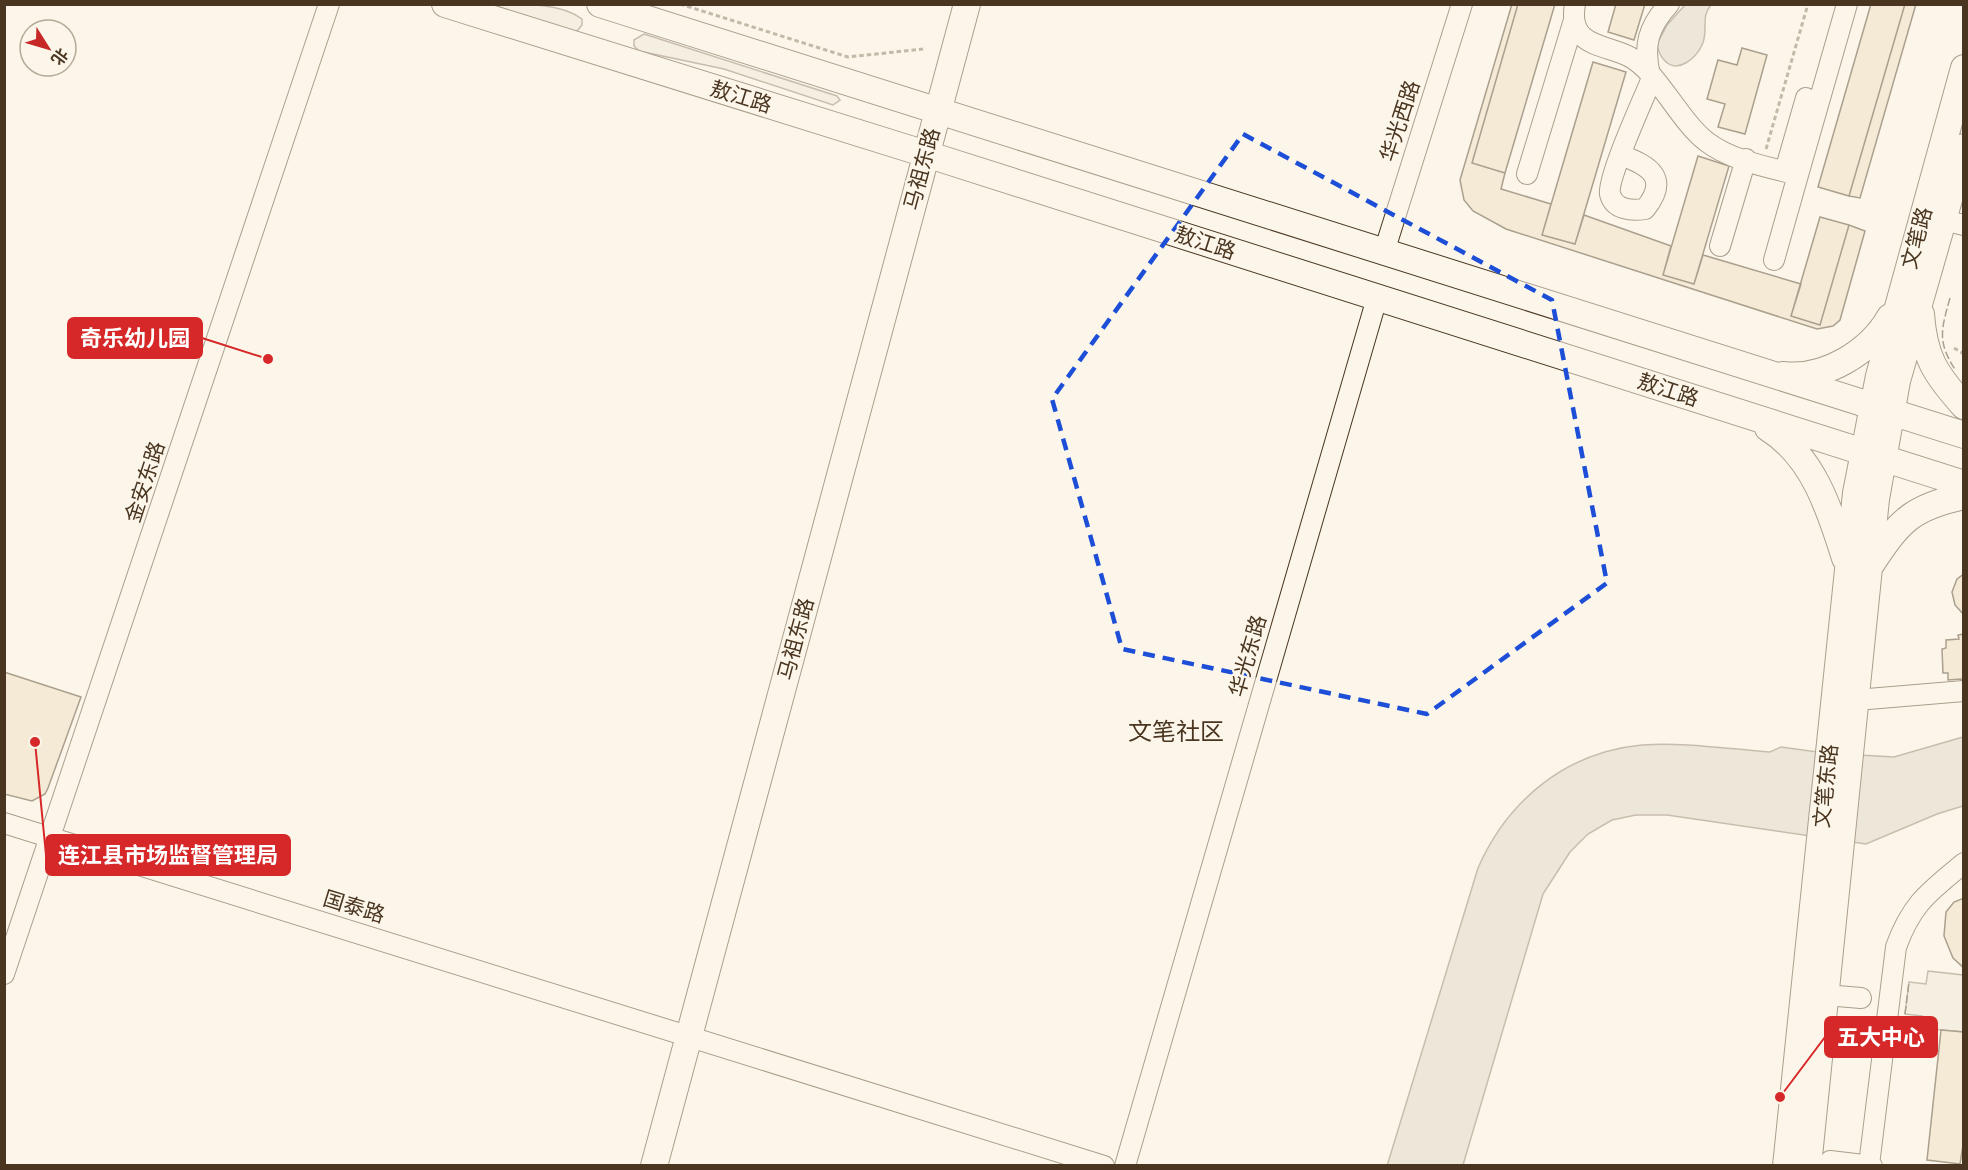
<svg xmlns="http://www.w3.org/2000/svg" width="1968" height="1170" font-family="Overpass,'Noto Sans SC',sans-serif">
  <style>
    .green { fill: #ede6d9; stroke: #887966; stroke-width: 1.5 }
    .parking { fill: #ede7d9; stroke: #887966; stroke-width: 1.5 }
    .water { fill: #dcd4c6; stroke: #887966; stroke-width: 1.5 }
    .building { fill: #ecdcbc; stroke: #4a3520; stroke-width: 1.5 }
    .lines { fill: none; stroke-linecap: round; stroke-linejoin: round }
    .minor-casing { stroke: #4a3520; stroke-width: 22 }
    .major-casing { stroke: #4a3520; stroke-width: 28 }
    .path { stroke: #7f6f5c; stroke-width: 3; stroke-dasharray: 4.5 3; stroke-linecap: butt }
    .minor { stroke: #fbf6e9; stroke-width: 20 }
    .major { stroke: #fbf6e9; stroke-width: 26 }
    .fence { stroke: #4a3520; stroke-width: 1.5; stroke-dasharray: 8 3; stroke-linecap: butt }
    .marked { fill: none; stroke: #1d4ed8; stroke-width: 4.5; stroke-dasharray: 12 8; stroke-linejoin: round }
    .labels { text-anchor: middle; stroke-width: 4.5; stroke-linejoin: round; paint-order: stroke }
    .street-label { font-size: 21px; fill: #4a3520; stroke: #fbf6e9 }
    .quarter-label { font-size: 24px; fill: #4a3520; stroke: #fbf6e9 }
    .leader { fill: none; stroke: #d62828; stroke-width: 2 }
    .callout-dot { fill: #d62828; stroke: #fbf6e9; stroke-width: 2 }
    .callout { fill: #d62828; stroke: #d62828; stroke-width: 2 }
    .callout-label { font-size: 22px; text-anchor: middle; font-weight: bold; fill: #fff }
  </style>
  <rect width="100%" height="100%" fill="#fbf6e9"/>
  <!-- green -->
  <path class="green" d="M484,5C514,5 557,0 582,19V25L577,31H569Z
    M644,34L837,96L840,100L833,105L724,69L639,51L634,46V40Z"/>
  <!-- parking -->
  <path class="parking" d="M1928,971L1963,975V1032L1921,1028L1922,1016L1905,1014L1909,982L1926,984Z"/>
  <!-- water -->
  <path class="water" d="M1685,5H1711C1700,17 1709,31 1702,45C1696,58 1678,74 1665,61C1660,56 1658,51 1657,44L1667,25Z
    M1963,737V806L1937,814L1866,844L1667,815H1636L1612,820L1588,834L1570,852L1543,894L1463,1165L1387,1166L1478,868C1508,800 1566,752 1642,745C1684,742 1728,749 1770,752L1781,747L1825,753L1894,757Z"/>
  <!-- building -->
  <path class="building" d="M1512,4H1518L1472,163L1505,173L1501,189L1551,204L1542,235L1575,244L1584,215L1671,246L1663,275L1694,284L1703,255L1801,284L1791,316L1820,325L1849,225L1865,231L1840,320L1833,326L1817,329L1506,229L1473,211L1464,200L1460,180Z
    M1518,4H1555L1505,173L1472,163Z
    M1616,4H1645L1634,40L1608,32Z
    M1871,4H1905L1849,196L1818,187Z
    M1905,4H1916L1860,198L1849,196Z
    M1742,48L1767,55L1745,134L1718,127L1725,104L1707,99L1718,60L1737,65Z
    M1593,62L1626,72L1575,244L1542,235Z
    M1698,156L1729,166L1694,284L1663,275Z
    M1820,217L1849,225L1820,325L1791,316Z
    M1964,574V615L1955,605L1952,592L1957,579Z
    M1964,634V687L1962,688L1961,679L1948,680V673H1943L1942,649L1946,648V640L1959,639L1958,635Z
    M4,672L81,697L48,788L45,794L32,801L4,794Z
    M1964,898V968L1953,958L1944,936L1946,912L1954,902Z
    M1941,1030L1964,1032V1139L1960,1164L1927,1160Z"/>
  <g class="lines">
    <!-- minor casing -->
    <g class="minor-casing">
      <path id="minor" d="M1575,4C1567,47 1605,44 1630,57C1658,72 1680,122 1707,142C1732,161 1769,167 1798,175L1847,4
        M1650,75C1643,46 1648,27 1669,4
        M1621,155C1650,166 1670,178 1645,209C1632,211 1614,210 1610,194C1607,178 1644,98 1652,78
        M1785,171L1806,98
        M1527,174L1574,20
        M1943,220L1964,225
        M1720,246L1746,159
        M1384,252L1462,4
        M1774,260L1798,175
        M1856,700L1964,691
        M4,823L1104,1166
        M4,974L329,4
        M1825,995L1861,998
        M1830,1161L1872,1166
        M1869,1165L1896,947C1912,903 1929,892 1964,863
        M1125,1166L1377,298"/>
    </g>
    <!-- major casing -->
    <g class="major-casing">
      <path id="major" d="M445,4L926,154L1964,484
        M600,4L1964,435
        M1921,314C1924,357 1935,374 1964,406
        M1783,375C1825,380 1870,352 1890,317
        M1768,428C1813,456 1830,510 1845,558
        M1872,563C1900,520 1913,507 1964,496
        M654,1166L967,4
        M1786,1166L1856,493L1879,376L1964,68
        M1808,1166L1876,499L1897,381L1964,147"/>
    </g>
    <!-- path -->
    <path class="path" d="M680,4L848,57L923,49
      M1766,149L1808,4
      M1954,348L1964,354"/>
    <!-- minor -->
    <use href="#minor" class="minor"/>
    <!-- major -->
    <use href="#major" class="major"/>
    <!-- fence -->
    <path class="fence" d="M1950,298C1941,330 1937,342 1956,371
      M1962,379L1964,381
      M1905,1014L1909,982"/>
  </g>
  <!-- marked area -->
  <path d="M0 0H1968V1170H0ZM1243,134L1552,300L1607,583L1427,714L1122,649L1052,399Z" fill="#fbf6e9" fill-opacity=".55" fill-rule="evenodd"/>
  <path class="marked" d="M1243,134L1552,300L1607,583L1427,714L1122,649L1052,399Z"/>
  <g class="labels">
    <!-- street labels -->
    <g class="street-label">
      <text transform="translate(741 97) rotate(17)" y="7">敖江路</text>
      <text transform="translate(1400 121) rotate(-72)" y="7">华光西路</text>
      <text transform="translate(922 169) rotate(-75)" y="7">马祖东路</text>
      <text transform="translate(1917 238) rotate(-75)" y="7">文笔路</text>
      <text transform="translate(1205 243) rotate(18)" y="7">敖江路</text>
      <text transform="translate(1668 390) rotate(18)" y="7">敖江路</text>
      <text transform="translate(145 482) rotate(-72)" y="7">金安东路</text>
      <text transform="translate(796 639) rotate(-75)" y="7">马祖东路</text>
      <text transform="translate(1248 656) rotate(-74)" y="7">华光东路</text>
      <text transform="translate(1826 786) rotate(-84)" y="7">文笔东路</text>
      <text transform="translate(354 907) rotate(17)" y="7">国泰路</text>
    </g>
    <!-- quarter labels -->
    <g class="quarter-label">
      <text x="1176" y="740">文笔社区</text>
    </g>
  </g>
  <!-- callouts -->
  <path class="leader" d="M268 359L202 338M35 742L46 855M1780 1097L1825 1037"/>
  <g class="callout-dot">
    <circle cx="268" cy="359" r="6"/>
    <circle cx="35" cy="742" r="6"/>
    <circle cx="1780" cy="1097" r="6"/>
  </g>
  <g class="callout">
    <rect x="68" y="318" width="134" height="40" rx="6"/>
    <rect x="46" y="835" width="244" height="40" rx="6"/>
    <rect x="1825" y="1017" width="112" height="40" rx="6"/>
  </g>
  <g class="callout-label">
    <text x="135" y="346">奇乐幼儿园</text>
    <text x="168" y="863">连江县市场监督管理局</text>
    <text x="1881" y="1045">五大中心</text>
  </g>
  <!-- border -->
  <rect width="1968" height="1170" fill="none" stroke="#4a3520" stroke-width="12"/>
  <!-- north arrow -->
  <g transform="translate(48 48) rotate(127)"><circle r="28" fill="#fbf6e9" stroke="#b4a999" stroke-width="1.5"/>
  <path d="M0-4.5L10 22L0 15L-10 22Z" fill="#c62828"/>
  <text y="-9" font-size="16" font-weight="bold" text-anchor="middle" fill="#4a3520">北</text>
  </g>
</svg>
